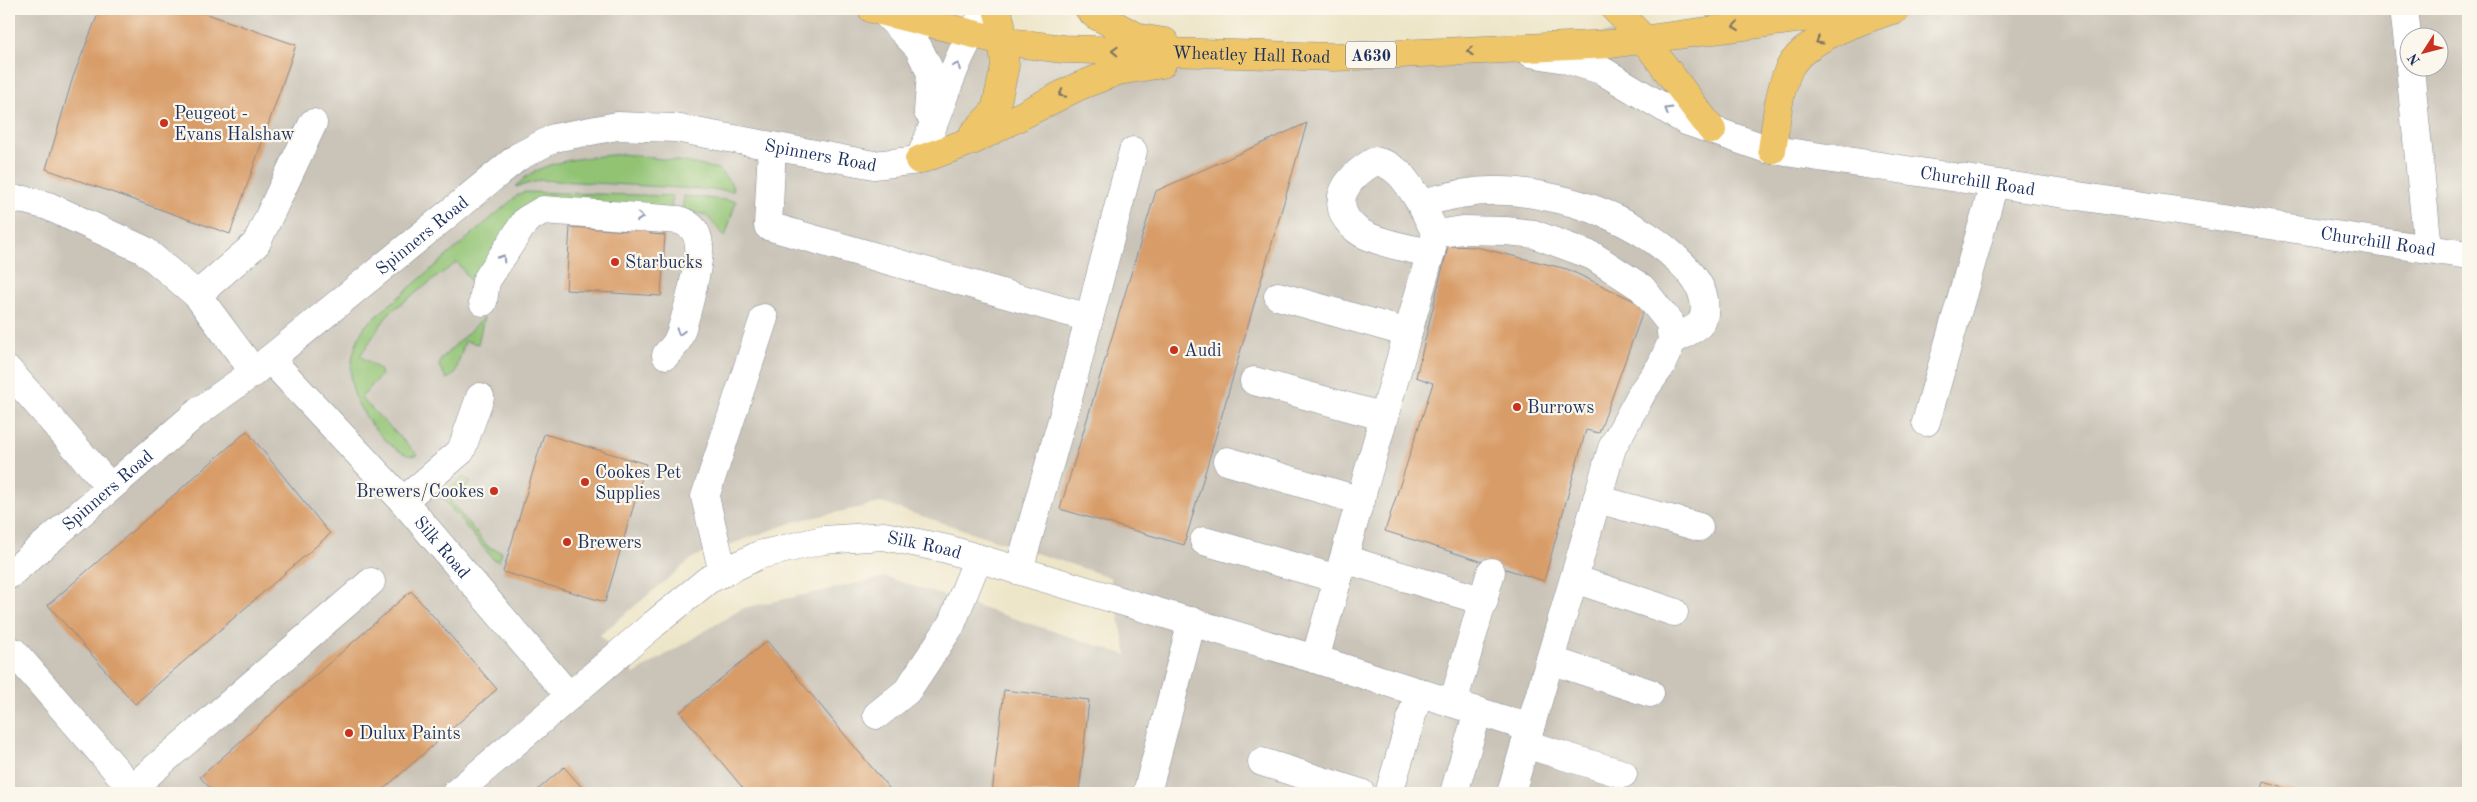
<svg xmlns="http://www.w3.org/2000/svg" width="2477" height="802" font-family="'Old Standard TT',serif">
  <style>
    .industrial { fill: #c9c3b8; fill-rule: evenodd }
    .green { fill: #91c373; stroke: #567968 }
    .building { fill: #d89c67 }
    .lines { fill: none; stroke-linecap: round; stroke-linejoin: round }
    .minor-casing { stroke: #848a92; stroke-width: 29 }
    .highway-casing { stroke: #848a92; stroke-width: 29 }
    .minor { stroke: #fff; stroke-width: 28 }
    .highway { stroke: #eec569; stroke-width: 28 }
    .oneway { stroke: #7a7263 }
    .oneway2 { stroke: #8d97ae }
    .poi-dot { fill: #c8321e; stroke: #fbf7ec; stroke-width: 2 }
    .labels { text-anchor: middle; stroke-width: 4.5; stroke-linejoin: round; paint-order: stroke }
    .shield { fill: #fbf7ec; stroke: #5e6b89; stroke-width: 1 }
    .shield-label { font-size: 16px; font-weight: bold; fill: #1b2f5e }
    .street-label { font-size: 18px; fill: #1b2f5e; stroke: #fbf7ec }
    .poi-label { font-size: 18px; fill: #1b2f5e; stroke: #fbf7ec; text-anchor: start }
  </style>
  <rect width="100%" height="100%" fill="#fbf7ec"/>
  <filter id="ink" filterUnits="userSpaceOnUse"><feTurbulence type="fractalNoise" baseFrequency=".02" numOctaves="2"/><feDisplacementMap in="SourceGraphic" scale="10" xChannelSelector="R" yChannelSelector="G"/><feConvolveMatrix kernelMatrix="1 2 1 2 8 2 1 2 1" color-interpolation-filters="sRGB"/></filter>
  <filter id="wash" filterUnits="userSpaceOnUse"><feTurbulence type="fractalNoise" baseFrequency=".0096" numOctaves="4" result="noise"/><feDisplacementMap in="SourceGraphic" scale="20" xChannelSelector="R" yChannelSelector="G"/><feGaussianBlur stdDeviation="1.12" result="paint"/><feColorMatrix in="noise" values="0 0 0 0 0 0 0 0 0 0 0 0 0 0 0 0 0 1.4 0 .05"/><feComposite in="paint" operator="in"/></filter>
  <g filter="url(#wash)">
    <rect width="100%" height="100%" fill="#ede5c7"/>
    <!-- industrial -->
    <path class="industrial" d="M9,9H872L1002,41L1335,57L1874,9H2468V793H9ZM2410,38H2440V68H2410ZM881,503L1110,577L1127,655L886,577L743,608L634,674L600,635L694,557L797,521Z"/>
    <!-- green -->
    <path class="green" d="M623,154L685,162L718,169L731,183L734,191L541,180L516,187C536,159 592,157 623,154Z
      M525,192L673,196L671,209L541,201L472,283L457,262L389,313L360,356L379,369L381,375L361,398L418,455C398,463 362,416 356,399C353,392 350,380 351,372C351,357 357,337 366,325L518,195Z
      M684,196L736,201L725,237L706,215L682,210Z
      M484,317L478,344L465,341L455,374L447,379L439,366L442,358Z
      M463,477L472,482L450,501L488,547L502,552L499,561L494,560L443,499V495Z"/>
    <g id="blocks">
      <!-- building -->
      <path class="building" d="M100,9H193L296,45L230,234L46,169L73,77Z
        M1307,123L1184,545L1060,509L1156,191Z
        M631,219L652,221L650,234L665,235L661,296L566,290L570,227L629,231Z
        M1448,246L1476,247L1567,269L1645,306L1599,433L1586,430L1544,581L1385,531L1433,383L1416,377Z
        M247,431L330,534L135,704L48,605Z
        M544,434L646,464L605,602L503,572Z
        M411,591L497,689L379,793H214L200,777Z
        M767,641L893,793H747L680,712Z
        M1004,690L1089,700L1079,793H992Z
        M564,767L587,793H534Z
        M2264,782L2301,793H2261Z
        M1292,783L1322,793H1289Z"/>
    </g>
  </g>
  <g filter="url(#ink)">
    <use href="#blocks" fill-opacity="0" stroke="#848a92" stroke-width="1"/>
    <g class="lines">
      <!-- minor casing -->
      <g class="minor-casing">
        <g id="minor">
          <path d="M2404,9L2410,61"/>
          <path d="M884,12L918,47L931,73L928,112"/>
          <path id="s1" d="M1531,53L1565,59L1601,70L1686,121L1767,149L2468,255"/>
          <path d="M2410,68L2428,249"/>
          <path d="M772,146L768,226L1089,318"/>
          <path d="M919,160C941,111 955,51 988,9"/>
          <path d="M9,199L25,200L48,206L144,250L197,295"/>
          <path d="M1421,204C1408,184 1399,165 1375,161C1347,177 1325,204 1357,230C1372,242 1412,249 1431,253"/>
          <path d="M1436,234L1421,204C1457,192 1495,187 1533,194C1588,203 1643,224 1683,265C1692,274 1702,287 1704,300C1705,308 1705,319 1699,325C1691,331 1681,336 1672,341"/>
          <path d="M1278,296L1408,333"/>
          <path d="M483,302L486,281L526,220L543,210L679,220C691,224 698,232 699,245C701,259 683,332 676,343C673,348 669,351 666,355"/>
          <path id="s2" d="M270,359L403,501L569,696"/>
          <path d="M9,371L110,487"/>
          <path d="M254,372L197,295L256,244L313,123"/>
          <path d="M1254,381L1385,417"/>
          <path d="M1926,422L1994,184"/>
          <path d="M1227,461L1361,501"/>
          <path d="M1597,499L1699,527"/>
          <path d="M403,501L461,451L480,397"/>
          <path d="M1204,541L1338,579"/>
          <path d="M1344,559L1484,601"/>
          <path d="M1019,570L1068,399L1133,151"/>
          <path d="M723,573L705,497L764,318"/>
          <path id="s3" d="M9,575L198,412L254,372L518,157L554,138L617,126L675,128L874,165L919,160"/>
          <path d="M1574,579L1674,612"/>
          <path d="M14,652L136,793"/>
          <path d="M1550,660L1650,693"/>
          <path d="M1453,703L1491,572"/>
          <path d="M877,715L907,691L951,625L978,558"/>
          <path d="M1525,744L1623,774"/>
          <path d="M1262,762L1361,793"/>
          <path d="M132,788L371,582"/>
          <path id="s4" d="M456,793L654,624L708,580L759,555L823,540L884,536L947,549L1315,659L1530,728L1612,448L1643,391L1661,366L1672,341L1670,323L1642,288L1593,256L1534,234L1506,231L1463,230L1436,234L1315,659"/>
          <path d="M1147,793L1192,621"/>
          <path d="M1389,793L1419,692"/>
          <path d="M1454,793L1478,711"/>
          <path d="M1511,793L1530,728"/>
        </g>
      </g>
      <!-- highway casing -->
      <g class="highway-casing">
        <g id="highway">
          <path id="s5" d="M872,9L1002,41L1063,49L1335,57L1611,44L1871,9"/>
          <path d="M1089,9L1095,15L1140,38L1165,42"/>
          <path d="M1615,9L1643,38L1712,130"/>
          <path d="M973,134L995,111L1005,66L1001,24L997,9"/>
          <path d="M1772,150C1776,124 1778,95 1788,71C1802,38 1865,19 1896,9"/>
          <path d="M919,160L974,140L1077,87L1118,71L1162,64"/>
        </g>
      </g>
      <!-- minor -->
      <use href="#minor" class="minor"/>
      <!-- highway -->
      <use href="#highway" class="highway"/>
    </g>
    <!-- one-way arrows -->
    <defs><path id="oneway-chevron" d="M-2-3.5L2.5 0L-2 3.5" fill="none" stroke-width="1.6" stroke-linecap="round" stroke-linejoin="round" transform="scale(1.25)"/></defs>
    <g class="oneway">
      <use href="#oneway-chevron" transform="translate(1736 26) rotate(173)"/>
      <use href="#oneway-chevron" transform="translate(1819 41) rotate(149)"/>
      <use href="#oneway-chevron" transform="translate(1115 51) rotate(-178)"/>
      <use href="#oneway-chevron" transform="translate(1470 51) rotate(177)"/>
      <use href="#oneway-chevron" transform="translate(1062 94) rotate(153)"/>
    </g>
    <g class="oneway2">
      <use href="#oneway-chevron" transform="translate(957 66) rotate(-64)"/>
      <use href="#oneway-chevron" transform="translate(1668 110) rotate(-149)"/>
      <use href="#oneway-chevron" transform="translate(640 217) rotate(4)"/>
      <use href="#oneway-chevron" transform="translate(502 258) rotate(-57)"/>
      <use href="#oneway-chevron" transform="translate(680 332) rotate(106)"/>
    </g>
  </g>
  <!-- markers -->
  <g class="poi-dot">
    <circle cx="164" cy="123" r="5"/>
    <circle cx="615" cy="262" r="5"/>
    <circle cx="1174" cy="350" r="5"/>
    <circle cx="1517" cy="407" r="5"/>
    <circle cx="585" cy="482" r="5"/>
    <circle cx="494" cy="491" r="5"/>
    <circle cx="567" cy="542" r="5"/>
    <circle cx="349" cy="733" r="5"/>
  </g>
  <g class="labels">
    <!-- shield labels -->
    <rect class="shield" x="1346" y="41.5" width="50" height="27" rx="4"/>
    <g class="shield-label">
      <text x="1371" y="61">A630</text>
    </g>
    <!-- street labels -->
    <g class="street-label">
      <text dy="6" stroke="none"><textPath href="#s5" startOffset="384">Wheatley Hall Road</textPath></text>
      <text dy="6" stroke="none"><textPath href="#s3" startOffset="970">Spinners Road</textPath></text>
      <text dy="6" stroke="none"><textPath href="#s1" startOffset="470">Churchill Road</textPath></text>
      <text dy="6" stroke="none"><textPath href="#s3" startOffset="535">Spinners Road</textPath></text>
      <text dy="6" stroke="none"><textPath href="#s1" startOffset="875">Churchill Road</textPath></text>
      <text dy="6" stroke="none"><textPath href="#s3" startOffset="130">Spinners Road</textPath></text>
      <text dy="6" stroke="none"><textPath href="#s4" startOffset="555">Silk Road</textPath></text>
      <text dy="6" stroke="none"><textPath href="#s2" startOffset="255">Silk Road</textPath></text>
    </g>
    <!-- poi labels -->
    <g class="poi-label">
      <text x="174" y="119">Peugeot -<tspan x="174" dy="21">Evans Halshaw</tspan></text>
      <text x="625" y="268">Starbucks</text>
      <text x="1184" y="356">Audi</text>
      <text x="1527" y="413">Burrows</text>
      <text x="595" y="478">Cookes Pet<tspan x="595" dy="21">Supplies</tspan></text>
      <text x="484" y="497" text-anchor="end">Brewers/Cookes</text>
      <text x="577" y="548">Brewers</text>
      <text x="359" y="739">Dulux Paints</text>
    </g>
  </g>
  <!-- margin -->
  <rect width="2477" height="802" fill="none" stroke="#fbf7ec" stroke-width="30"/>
  <!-- north arrow -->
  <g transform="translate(2424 52) rotate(234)"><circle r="24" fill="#fbf7ec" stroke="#a1a7b3"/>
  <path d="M0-4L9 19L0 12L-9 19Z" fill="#c8321e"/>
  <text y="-8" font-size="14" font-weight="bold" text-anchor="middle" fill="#1b2f5e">N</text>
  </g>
</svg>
